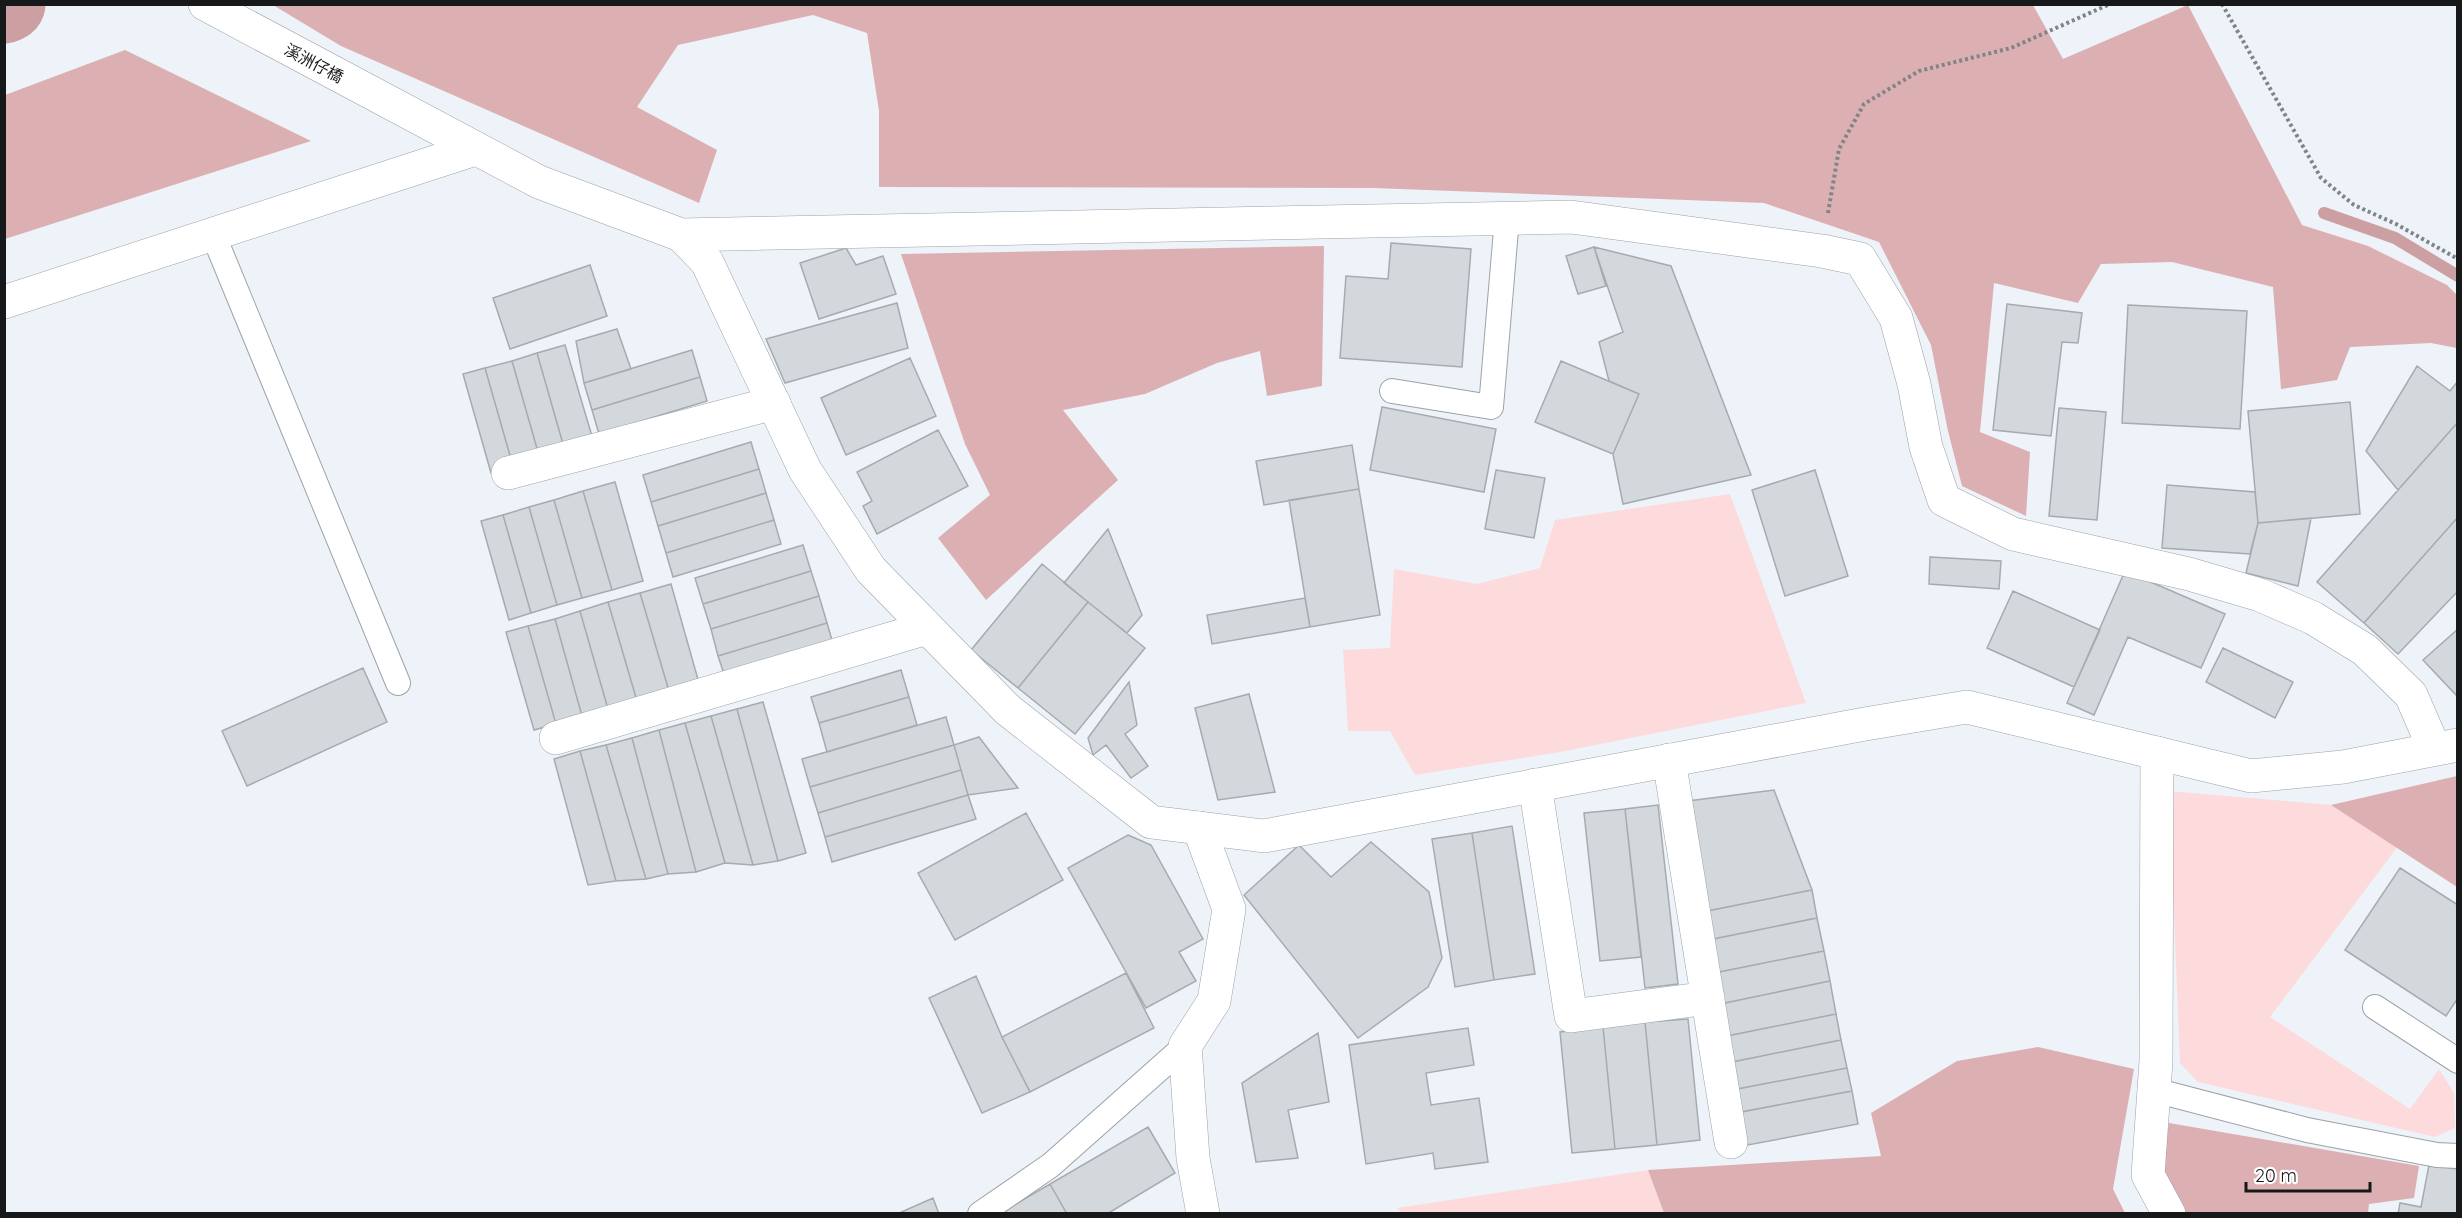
<svg xmlns="http://www.w3.org/2000/svg" width="2462" height="1218" font-family="Quicksand,'Noto Sans TC',sans-serif">
  <style>
    .green { fill: #fddbdc }
    .forest { fill: #dcb0b2 }
    .lines { fill: none; stroke-linecap: round; stroke-linejoin: round }
    .stream { stroke: #cca0a2; stroke-width: 12 }
    .river { stroke: #cca0a2; stroke-width: 75 }
    .building { fill: #d2d8dc; stroke: #a5abaf; stroke-width: 1.5 }
    .service-casing { stroke: #9da2a7; stroke-width: 26 }
    .minor-casing { stroke: #9da2a7; stroke-width: 34 }
    .tertiary-casing { stroke: #9da2a7; stroke-width: 34 }
    .path { stroke: #808488; stroke-width: 4; stroke-dasharray: 3 3; stroke-linecap: butt }
    .service { stroke: #fff; stroke-width: 24 }
    .minor { stroke: #fff; stroke-width: 33 }
    .tertiary { stroke: #fff; stroke-width: 33 }
    .labels { text-anchor: middle; stroke-width: 5; stroke-linejoin: round; paint-order: stroke }
    .street-label { font-size: 16px; fill: #16181a; stroke: #fff }
  </style>
  <rect width="100%" height="100%" fill="#edf3f8"/>
  <!-- green -->
  <path class="green" d="M1730,494L1806,703L1560,752L1415,775L1390,731H1348L1343,650L1390,648L1394,569L1477,584L1540,568L1555,520Z
    M2169,791L2331,805L2398,846L2270,1017L2410,1109L2439,1069L2454,1093L2455,1128L2435,1137L2198,1082L2180,1063Z
    M1648,1170L1664,1213L1403,1214L1397,1208Z"/>
  <!-- forest -->
  <path class="forest" d="M2033,5L2063,59L2188,5L2302,225L2368,246L2447,285L2457,295V348L2431,343L2350,347L2337,380L2281,389L2273,287L2172,262L2101,264L2078,303L1994,283L1980,432L2030,452L2026,516L1962,486L1948,431L1931,345L1879,242L1764,203L1373,188L879,187V111L867,33L813,15L678,45L637,107L717,150L699,203L341,46L273,5Z
    M125,50L311,141L5,239V95Z
    M1324,246L1322,386L1267,396L1260,351L1217,363L1145,394L1063,410L1118,480L986,600L938,538L990,495L965,444L901,254Z
    M2457,776V887L2331,805Z
    M2038,1047L2134,1069L2113,1189L2125,1213H1664L1648,1170L1881,1156L1871,1113L1957,1061Z
    M2169,1123L2419,1166L2414,1198L2369,1204L2368,1214L2181,1213L2159,1176Z"/>
  <g class="lines">
    <!-- stream -->
    <path class="stream" d="M2324,213L2395,238L2458,276"/>
    <!-- river -->
    <path class="river" d="M4,6L8,4"/>
  </g>
  <!-- building -->
  <path class="building" d="M1391,243L1471,249L1462,367L1340,358L1346,276L1388,279Z
    M1594,247L1606,286L1578,294L1566,256Z
    M1594,247L1671,266L1751,475L1623,504L1613,454L1639,394L1609,381L1599,342L1623,332Z
    M846,248L856,265L883,256L896,294L819,319L800,263Z
    M590,265L607,316L510,349L493,298Z
    M897,303L908,348L785,383L766,339Z
    M2007,304L2082,313L2078,343L2062,342L2051,436L1993,430Z
    M2128,305L2247,311L2240,429L2122,423Z
    M617,329L631,369L584,383L576,341Z
    M565,345L594,443L565,451L537,353Z
    M692,350L700,377L592,410L584,383Z
    M537,353L565,451L540,459L512,361Z
    M910,358L936,416L846,455L821,398Z
    M512,361L540,459L513,466L485,368Z
    M1561,361L1639,394L1613,454L1535,422Z
    M2417,366L2450,391L2458,381V422L2398,490L2366,451Z
    M485,368L513,466L491,473L463,374Z
    M700,377L707,401L599,434L592,410Z
    M2350,402L2360,514L2258,523L2248,411Z
    M1382,407L1496,429L1484,492L1370,470Z
    M2059,408L2106,412L2097,520L2049,516Z
    M2458,422V517L2364,623L2317,582Z
    M938,430L968,486L877,534L863,506L872,501L857,472Z
    M751,442L759,469L651,502L643,475Z
    M1352,445L1359,489L1264,505L1256,461Z
    M759,469L766,493L658,526L651,502Z
    M1496,470L1545,478L1534,538L1485,529Z
    M1815,470L1848,576L1785,596L1752,490Z
    M615,482L643,581L612,590L583,491Z
    M2167,485L2255,492L2258,523L2250,554L2162,548Z
    M1359,489L1380,615L1310,627L1289,500Z
    M583,491L612,590L582,598L554,500Z
    M766,493L774,520L666,553L658,526Z
    M554,500L582,598L557,605L529,507Z
    M529,507L557,605L531,613L503,515Z
    M503,515L531,613L509,620L481,521Z
    M2458,517V591L2398,654L2364,623Z
    M2311,518L2298,586L2246,573L2258,523Z
    M774,520L781,544L673,577L666,553Z
    M1108,529L1142,615L1127,633L1064,583Z
    M803,545L811,571L703,604L695,578Z
    M1930,557L2001,561L1999,589L1929,584Z
    M1042,564L1088,602L1018,688L971,650Z
    M811,571L819,596L711,629L703,604Z
    M2125,571L2225,614L2201,668L2128,637L2094,715L2067,703Z
    M671,584L699,683L669,691L640,593Z
    M2013,591L2100,630L2074,687L1987,648Z
    M640,593L669,691L637,701L608,602Z
    M819,596L827,623L718,656L711,629Z
    M1305,598L1310,627L1212,644L1207,615Z
    M608,602L637,701L608,709L580,611Z
    M1088,602L1145,648L1075,734L1018,688Z
    M580,611L608,709L582,716L555,619Z
    M555,619L582,716L556,724L528,626Z
    M827,623L834,647L726,680L718,656Z
    M528,626L556,724L534,730L506,632Z
    M2458,629V697L2423,660Z
    M2223,648L2293,682L2275,718L2206,682Z
    M363,668L387,722L247,786L222,731Z
    M901,670L909,697L819,723L811,697Z
    M1129,682L1137,725L1125,734L1148,766L1131,778L1106,745L1093,755L1088,738Z
    M1249,694L1275,792L1218,800L1195,708Z
    M909,697L917,725L827,752L819,723Z
    M763,702L806,853L778,861L737,709Z
    M737,709L778,861L753,865L711,716Z
    M711,716L753,865L725,863L685,723Z
    M946,717L954,745L810,787L802,759Z
    M685,723L725,863L696,872L659,730Z
    M659,730L696,872L668,874L632,738Z
    M979,737L1018,788L968,795L954,745Z
    M632,738L668,874L646,879L606,745Z
    M606,745L646,879L616,881L580,751Z
    M954,745L961,770L818,813L810,787Z
    M580,751L616,881L588,885L554,759Z
    M961,770L968,795L825,837L818,813Z
    M1774,790L1812,890L1702,912L1688,801Z
    M968,795L976,819L832,862L825,837Z
    M1658,805L1678,984L1645,988L1625,809Z
    M1625,809L1641,957L1600,961L1584,813Z
    M1026,813L1063,880L955,940L918,873Z
    M1512,826L1535,974L1494,980L1472,833Z
    M1472,833L1494,980L1455,987L1432,839Z
    M1128,835L1151,845L1203,939L1179,952L1196,981L1146,1008L1068,868Z
    M1371,842L1429,892L1442,958L1428,987L1358,1038L1244,895L1299,845L1331,877Z
    M2400,868L2458,905V998L2446,1016L2345,950Z
    M1812,890L1817,918L1708,940L1702,912Z
    M1817,918L1824,951L1714,973L1708,940Z
    M1824,951L1830,981L1720,1004L1714,973Z
    M1126,973L1154,1028L1030,1092L1002,1037Z
    M976,976L1002,1037L1030,1092L982,1113L929,998Z
    M1830,981L1836,1014L1727,1036L1720,1004Z
    M1836,1014L1841,1040L1732,1062L1727,1036Z
    M1688,1019L1700,1140L1657,1145L1645,1022Z
    M1645,1022L1657,1145L1615,1149L1603,1027Z
    M1603,1027L1615,1149L1572,1153L1560,1032Z
    M1468,1028L1474,1065L1426,1073L1431,1105L1479,1098L1488,1162L1435,1169L1433,1153L1366,1164L1349,1045Z
    M1318,1033L1329,1102L1288,1110L1298,1158L1256,1162L1242,1083Z
    M1841,1040L1847,1068L1737,1089L1732,1062Z
    M1847,1068L1852,1091L1741,1112L1737,1089Z
    M1852,1091L1858,1124L1748,1145L1741,1112Z
    M1148,1127L1175,1173L1107,1214H1067L1050,1184Z
    M2429,1165L2458,1169V1214H2398L2400,1203L2421,1207Z
    M1050,1184L1067,1214H1003L1002,1212Z
    M933,1198L939,1214H897Z"/>
  <g class="lines">
    <!-- service casing -->
    <g class="service-casing">
      <path id="service" d="M213,234L398,683
        M1392,391L1491,407L1507,218
        M2375,1007L2458,1061
        M2154,1090L2307,1130L2437,1155L2458,1156
        M980,1214L1051,1165L1185,1046"/>
    </g>
    <!-- minor casing -->
    <g class="minor-casing">
      <path id="minor" d="M681,235L1571,217L1822,251L1860,259L1896,318L1914,384L1926,447L1944,500L2013,534L2189,574L2260,595L2313,618L2365,650L2411,695L2434,748
        M4,302L475,149
        M508,473L774,403
        M556,738L927,628
        M2157,753L2156,1061L2148,1175L2169,1214
        M1669,760L1731,1142
        M1535,785L1571,1016L1708,998
        M1199,828L1229,909L1214,1001L1185,1046L1193,1158L1203,1214"/>
    </g>
    <!-- tertiary casing -->
    <g class="tertiary-casing">
      <path id="tertiary" d="M205,4L539,182L681,235L707,262L805,470L871,570L1008,710L1151,822L1264,836L1865,724L1967,707L2251,776L2343,767L2458,745"/>
    </g>
    <!-- path -->
    <path class="path" d="M2222,4L2321,178L2354,205L2396,224L2458,259
      M1828,213L1839,149L1864,104L1919,71L2011,48L2110,4"/>
    <!-- service -->
    <use href="#service" class="service"/>
    <!-- minor -->
    <use href="#minor" class="minor"/>
    <!-- tertiary -->
    <use href="#tertiary" class="tertiary"/>
  </g>
  <g class="labels">
    <!-- street labels -->
    <g class="street-label">
      <text transform="translate(314 63) rotate(28)" y="6">溪洲仔橋</text>
    </g>
  </g>
  <!-- border -->
  <rect width="2462" height="1218" fill="none" stroke="#16181a" stroke-width="12"/>
  <!-- scale -->
  <path d="M2246 1182v9h124v-9" fill="none" stroke="#16181a" stroke-width="3"/>
  <text x="2255" y="1182" font-size="18" fill="#16181a" stroke="#ffffff" stroke-width="4.5" paint-order="stroke">20 m</text>
</svg>
